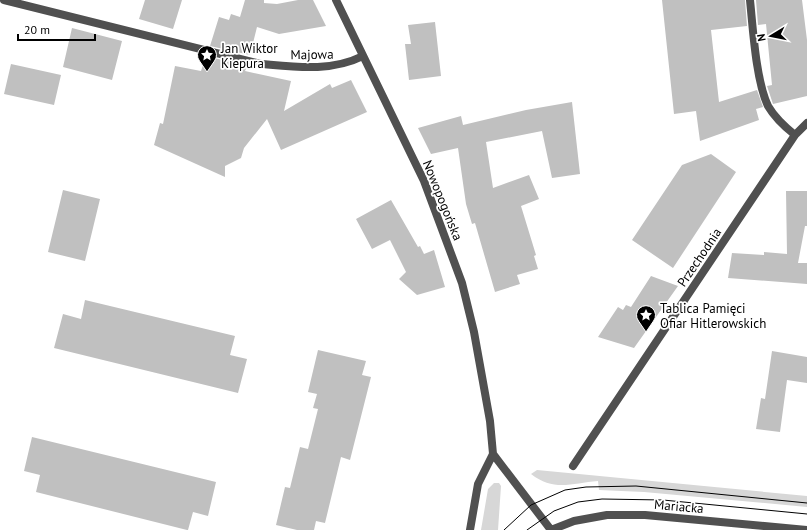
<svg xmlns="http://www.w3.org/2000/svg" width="807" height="530" font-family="'PT Sans',sans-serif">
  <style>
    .green { fill: #d7d7d7 }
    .building { fill: #c0c0c0 }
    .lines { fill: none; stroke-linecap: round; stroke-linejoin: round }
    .minor { stroke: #505050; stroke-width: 8 }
    .tram { stroke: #000; stroke-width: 1 }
    .labels { text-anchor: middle; stroke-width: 3.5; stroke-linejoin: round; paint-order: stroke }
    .poi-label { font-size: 13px; fill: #000; stroke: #fff; text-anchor: start }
    .street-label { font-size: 13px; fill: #000; stroke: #fff }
  </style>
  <rect width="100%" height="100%" fill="#fff"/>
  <!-- green -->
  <path class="green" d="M537,470L807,496V507L644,492L599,490L598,481C572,483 554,492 531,474Z
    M494,483H499L501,486L498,530H481L488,489Z"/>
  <!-- building -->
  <path class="building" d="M145,0H182L173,29L139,19Z
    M245,0H264V3L277,4L298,0H313L326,26L279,34L257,27L250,55L210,46L219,17L229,20L231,14L240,17Z
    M662,0H745L747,26L711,30L719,102L757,90L763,107L756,109L759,120L700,141L696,111L674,114Z
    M756,0H802L807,40V96L773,104L767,86L772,85L766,24L758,25Z
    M435,22L441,76L409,80L405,44H411L408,25Z
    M72,28L122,41L112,80L63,67Z
    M206,56L247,66L245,71L291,81L284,111L330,84L332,88L351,80L367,112L281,150L267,119L244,148L241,158L225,166V177L154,145L160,123L163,124L175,66L201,71Z
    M11,64L61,75L54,105L4,94Z
    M572,102L580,174L552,178L542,131L486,142L493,188L529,175L539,199L521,206L536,255L534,256L538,269L517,275L520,284L495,292L475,223L472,224L466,204L458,148L431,154L418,128L461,116L463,125L526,110Z
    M711,154L736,172L673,268L632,240L682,165Z
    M63,190L100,199L85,261L48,252Z
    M786,191H807V226H805L798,263H807V284L728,278L732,253L764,255V252L787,254Z
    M391,200L418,247L420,246L424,254L434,250L445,287L417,295L399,279L406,272L390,240L372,249L356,219Z
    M651,276L678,286L634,348L598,337L618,307L623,310L626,305L631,307Z
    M85,300L235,336L230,355L247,359L238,393L54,348L63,314L81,319Z
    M318,350L366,361L362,375L371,377L350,460L341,457L325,523L316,521L314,530H297L276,525L285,487L290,488L300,447L308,449L318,409L313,408L317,394L308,392Z
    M772,351L807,357V383L787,380L780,432L756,429L761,398L765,399Z
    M32,437L216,482L208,516L193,512L188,530H187L36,492L40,475L24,471Z"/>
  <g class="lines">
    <!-- minor -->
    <path class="minor" d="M4,0L261,64C296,67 331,72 363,56
      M336,0L424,181L462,283L474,332L490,421L493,454L551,530
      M750,0C753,29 756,81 768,106C775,118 785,127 795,135
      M573,466L795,135L807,123
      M470,530L478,484L493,454
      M551,530L574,521L607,515H645L807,530"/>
    <!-- tram -->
    <path class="tram" d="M504,530L531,505L565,490L586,487L636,486L807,503
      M527,530L554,511L578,502L602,499L663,500L807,514"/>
  </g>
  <!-- icons -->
  <defs>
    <g id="sight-pin" transform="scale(1)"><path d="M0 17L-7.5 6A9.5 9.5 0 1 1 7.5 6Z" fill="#000" stroke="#fff"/><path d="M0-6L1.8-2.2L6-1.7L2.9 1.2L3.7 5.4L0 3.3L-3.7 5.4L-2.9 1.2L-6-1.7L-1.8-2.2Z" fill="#fff"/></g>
  </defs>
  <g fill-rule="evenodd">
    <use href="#sight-pin" x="207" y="55"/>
    <use href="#sight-pin" x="646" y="315"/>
  </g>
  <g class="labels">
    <!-- poi labels -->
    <g class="poi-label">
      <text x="221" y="53">Jan Wiktor<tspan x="221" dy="15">Kiepura</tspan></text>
      <text x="660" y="313">Tablica Pamięci<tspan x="660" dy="15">Ofiar Hitlerowskich</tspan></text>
    </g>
    <!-- street labels -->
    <g class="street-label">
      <text transform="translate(312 54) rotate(-1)" y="5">Majowa</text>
      <text transform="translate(443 200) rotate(68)" y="5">Nowopogońska</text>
      <text transform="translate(699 257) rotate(-56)" y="5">Przechodnia</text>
      <text transform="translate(679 506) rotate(5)" y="5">Mariacka</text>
    </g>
  </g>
  <!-- north arrow -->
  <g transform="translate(771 36) rotate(260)" stroke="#ffffff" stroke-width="3" paint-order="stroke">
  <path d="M0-3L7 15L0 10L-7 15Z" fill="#000000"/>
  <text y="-6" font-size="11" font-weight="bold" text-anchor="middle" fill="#000000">N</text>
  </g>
  <!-- scale -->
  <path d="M18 34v6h77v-6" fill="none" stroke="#000000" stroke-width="2"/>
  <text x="24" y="34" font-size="12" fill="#000000" stroke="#ffffff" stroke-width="3" paint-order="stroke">20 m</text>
</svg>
